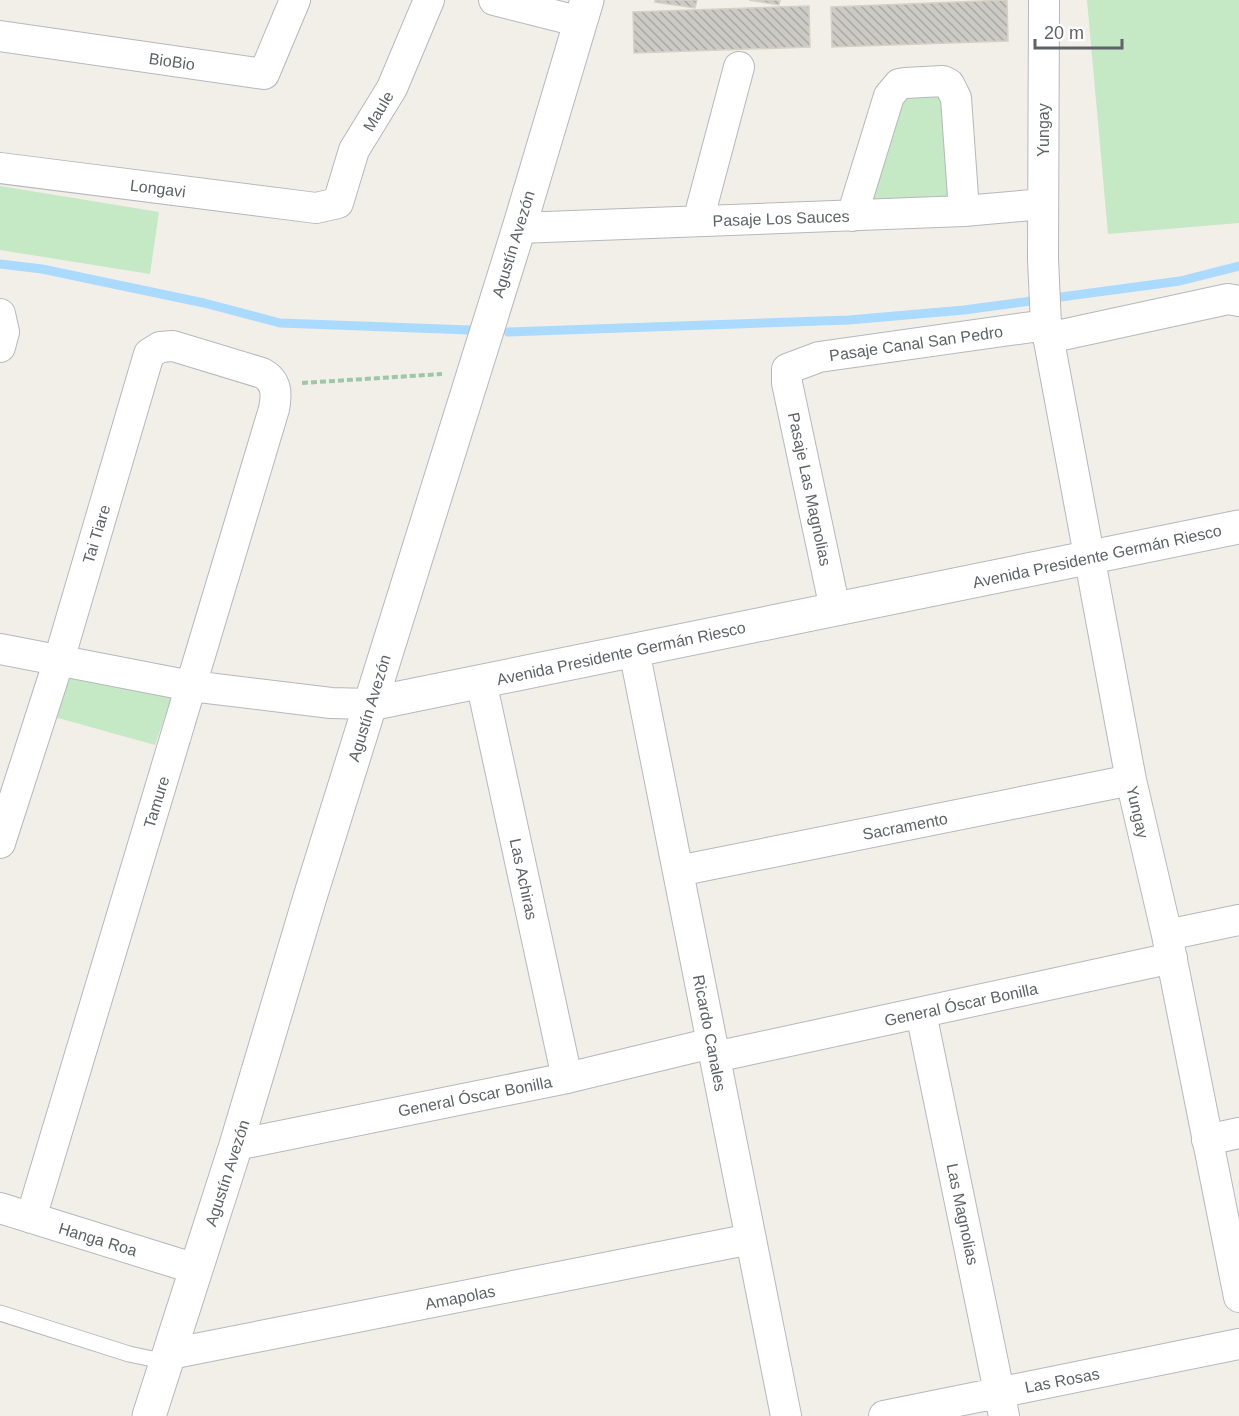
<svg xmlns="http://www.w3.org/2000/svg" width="1239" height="1416" font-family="Helvetica,sans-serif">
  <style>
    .grass { fill: #c5e8c5 }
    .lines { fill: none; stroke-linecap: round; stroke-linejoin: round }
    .stream { stroke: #aadaff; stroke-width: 9 }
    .building { fill: url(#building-back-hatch); stroke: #d6d1c6; stroke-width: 1.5 }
    .service-casing { stroke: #b5b8bc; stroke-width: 17 }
    .minor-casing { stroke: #b5b8bc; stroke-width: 32 }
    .tertiary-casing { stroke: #b5b8bc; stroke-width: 35 }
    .path { stroke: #9cc7a9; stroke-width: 4; stroke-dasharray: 6 3; stroke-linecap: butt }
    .service { stroke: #fff; stroke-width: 15 }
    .minor { stroke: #fff; stroke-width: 30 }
    .tertiary { stroke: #fff; stroke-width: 33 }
    .labels { text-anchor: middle; stroke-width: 6; stroke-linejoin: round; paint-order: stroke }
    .street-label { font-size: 16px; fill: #5f6368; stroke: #fff }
  </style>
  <defs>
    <pattern id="building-back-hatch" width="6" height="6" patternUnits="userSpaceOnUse" patternTransform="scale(1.5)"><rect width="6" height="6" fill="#cccac5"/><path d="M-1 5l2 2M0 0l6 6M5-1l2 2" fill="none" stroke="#a9a8a4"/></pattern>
  </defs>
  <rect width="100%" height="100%" fill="#f1efe8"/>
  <!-- grass -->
  <path class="grass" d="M1087,0H1239V223L1108,234Z
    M942,91L956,196L867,201L900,93Z
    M0,186L159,212L150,274L0,250Z
    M62,676L172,696L155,745L51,716Z"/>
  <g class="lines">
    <!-- stream -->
    <path class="stream" d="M0,264L42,269L204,303L280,323L470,330
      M508,332L849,320L964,310L1180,281L1239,266"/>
  </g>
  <!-- building -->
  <path class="building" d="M655,0H697L695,8L655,2Z
    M749,0H780L779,5Z
    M1007,0L1008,41L832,47L831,7Z
    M809,6L810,47L634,53L633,12Z"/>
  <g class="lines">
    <!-- service casing -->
    <g class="service-casing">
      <path id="service" d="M0,1313L129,1354L167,1362"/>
    </g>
    <!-- minor casing -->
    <g class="minor-casing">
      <path id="minor" d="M494,0L581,22
        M1044,0L1043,259L1046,325L1131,780L1167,935L1239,1297
        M0,36L264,74L295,0
        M0,168L316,208L338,203L354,150L392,88L429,0
        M852,216L889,96L899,84L905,83L943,81L949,84L956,98L964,211
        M698,221L739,67
        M519,228L964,211L1043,204
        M0,314L4,332L0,347
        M1048,338L1228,299L1239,301
        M835,609L787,383V369L819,357L1046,325
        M0,649L191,686L331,703L370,704
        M634,650L786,1416
        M481,681L567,1078
        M0,843L59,660L149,354L160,347L173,346L262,373C277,381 277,394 274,409L31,1218
        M678,871L1131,780
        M1167,935L1239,920
        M921,1013L1004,1416
        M715,1057L1172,958
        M1207,1140L1239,1133
        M236,1145L567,1078L712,1043
        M0,1208L196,1269
        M170,1354L751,1239
        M884,1416L1239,1344"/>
    </g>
    <!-- tertiary casing -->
    <g class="tertiary-casing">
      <path id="tertiary" d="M370,704L1239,527
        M149,1416L236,1145L310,897L519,228L587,0"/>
    </g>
    <!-- path -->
    <path class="path" d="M302,383L442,374"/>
    <!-- service -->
    <use href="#service" class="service"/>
    <!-- minor -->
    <use href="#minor" class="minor"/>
    <!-- tertiary -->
    <use href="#tertiary" class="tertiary"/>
  </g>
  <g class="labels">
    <!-- street labels -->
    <g class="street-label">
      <text transform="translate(172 61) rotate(8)" y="6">BioBio</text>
      <text transform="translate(378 111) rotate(-59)" y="6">Maule</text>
      <text transform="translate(1043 130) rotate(-90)" y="6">Yungay</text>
      <text transform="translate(158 188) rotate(7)" y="6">Longavi</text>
      <text transform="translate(781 218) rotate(-2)" y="6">Pasaje Los Sauces</text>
      <text transform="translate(513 244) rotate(-73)" y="6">Agustín Avezón</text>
      <text transform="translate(916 343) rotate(-8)" y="6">Pasaje Canal San Pedro</text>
      <text transform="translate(810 489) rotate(78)" y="6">Pasaje Las Magnolias</text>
      <text transform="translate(96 534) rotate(-73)" y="6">Tai Tiare</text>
      <text transform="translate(1097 556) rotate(-12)" y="6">Avenida Presidente Germán Riesco</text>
      <text transform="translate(621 653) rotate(-12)" y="6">Avenida Presidente Germán Riesco</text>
      <text transform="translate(369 708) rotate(-73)" y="6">Agustín Avezón</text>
      <text transform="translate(156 802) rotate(-73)" y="6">Tamure</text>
      <text transform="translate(1138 812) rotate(77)" y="6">Yungay</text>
      <text transform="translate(905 826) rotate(-11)" y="6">Sacramento</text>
      <text transform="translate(524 879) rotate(78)" y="6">Las Achiras</text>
      <text transform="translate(961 1004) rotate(-12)" y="6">General Óscar Bonilla</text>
      <text transform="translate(710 1033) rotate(79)" y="6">Ricardo Canales</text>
      <text transform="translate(475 1096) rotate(-11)" y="6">General Óscar Bonilla</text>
      <text transform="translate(227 1173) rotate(-72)" y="6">Agustín Avezón</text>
      <text transform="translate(963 1214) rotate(78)" y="6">Las Magnolias</text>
      <text transform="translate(98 1239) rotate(17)" y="6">Hanga Roa</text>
      <text transform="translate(460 1297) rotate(-11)" y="6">Amapolas</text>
      <text transform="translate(1062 1380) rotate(-11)" y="6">Las Rosas</text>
    </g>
  </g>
  <!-- scale -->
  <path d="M1035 39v9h87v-9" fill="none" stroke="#5f6368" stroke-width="3"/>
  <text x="1044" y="39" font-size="18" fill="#5f6368" stroke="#ffffff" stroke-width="4.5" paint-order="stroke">20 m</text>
</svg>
